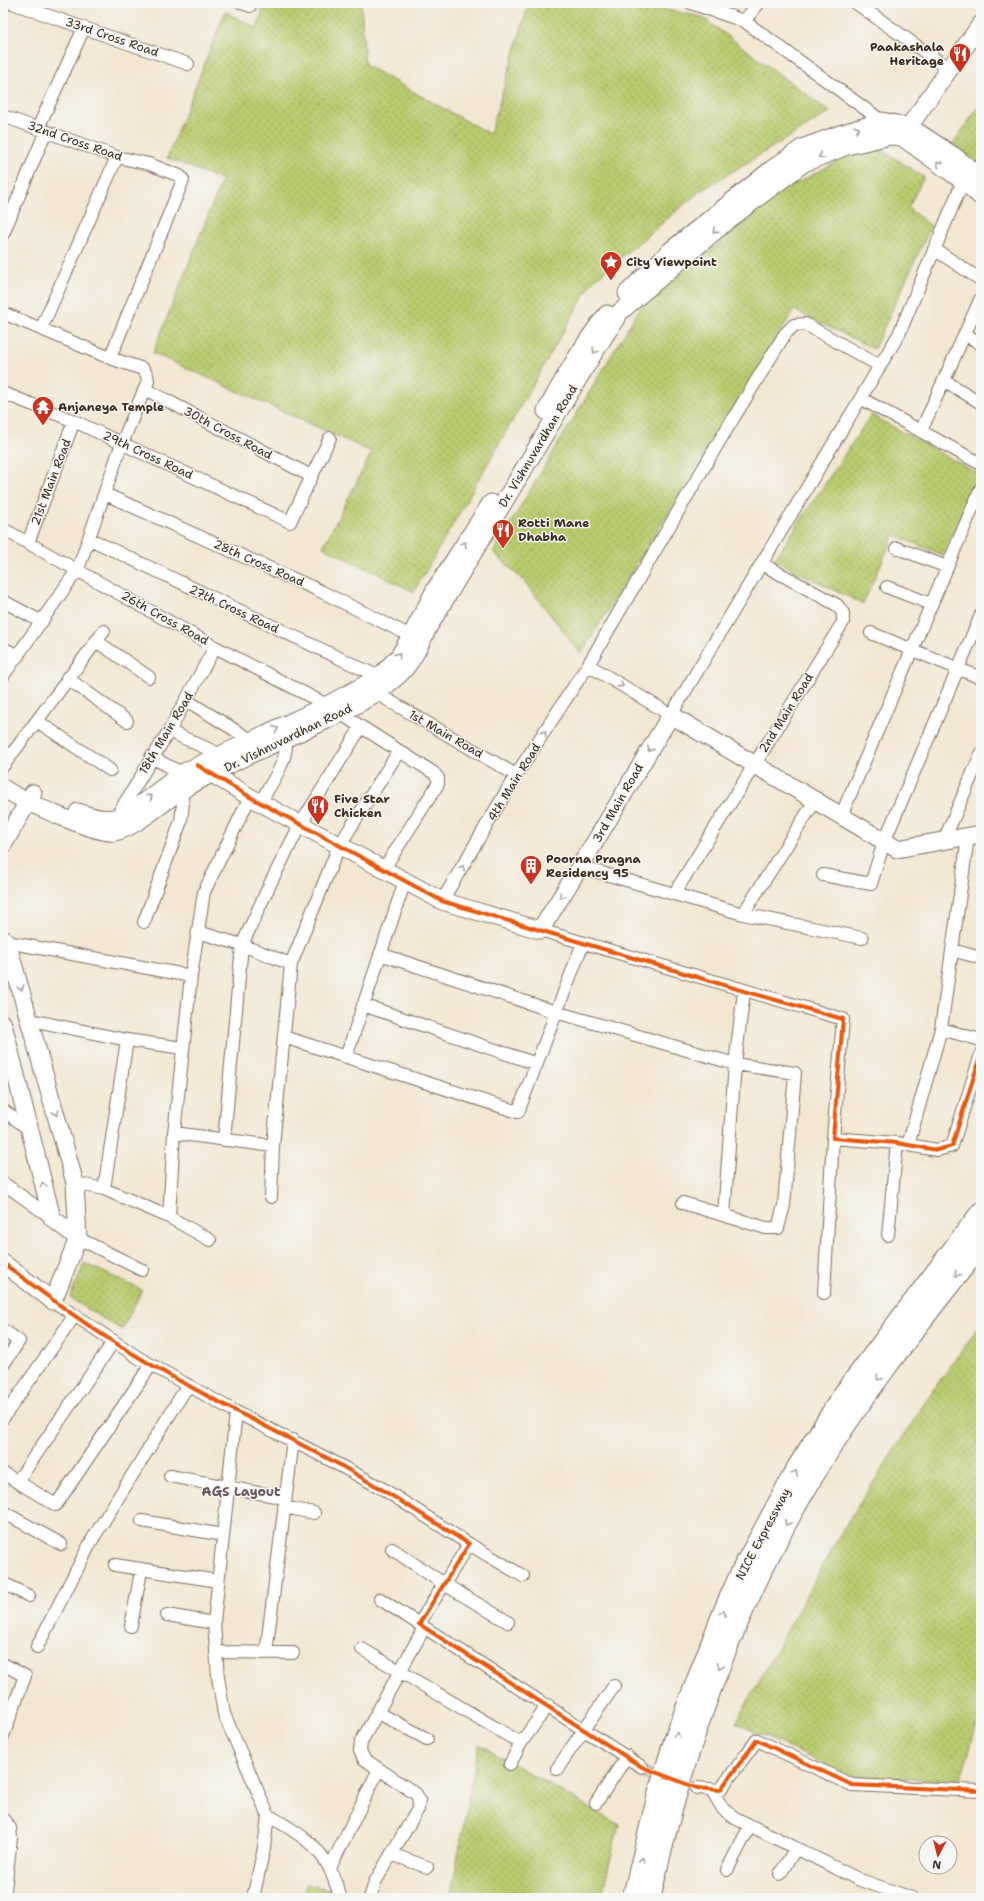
<svg xmlns="http://www.w3.org/2000/svg" width="984" height="1901" font-family="'Shantell Sans',sans-serif">
  <style>
    .green { fill: url(#green-dots); stroke: #7a7a46 }
    .lines { fill: none; stroke-linecap: round; stroke-linejoin: round }
    .street-tunnel { stroke: #cec1ae; stroke-width: 12; stroke-dasharray: 12 6; stroke-linecap: butt }
    .street-casing { stroke: #7b6c5d; stroke-width: 14 }
    .secondary-casing { stroke: #7b6c5d; stroke-width: 19 }
    .highway-casing { stroke: #7b6c5d; stroke-width: 23 }
    .street { stroke: #fff; stroke-width: 12 }
    .secondary { stroke: #fff; stroke-width: 17 }
    .highway { stroke: #fff; stroke-width: 21 }
    .cycleway-casing { stroke: #f6f6f2; stroke-width: 6 }
    .cycleway { stroke: #e8590c; stroke-width: 4 }
    .oneway { stroke: #a79f9a }
    .labels { text-anchor: middle; stroke-width: 3; stroke-linejoin: round; paint-order: stroke }
    .street-label { font-size: 12px; fill: #3b2a1e; stroke: #f6f6f2 }
    .poi-label { font-size: 12px; font-weight: bold; fill: #3b2a1e; stroke: #f6f6f2; text-anchor: start }
    .neighbourhood-label { font-size: 13px; font-weight: bold; fill: #6d575e; stroke: #f6f6f2 }
  </style>
  <defs>
    <pattern id="green-dots" width="8" height="8" patternUnits="userSpaceOnUse"><rect width="8" height="8" fill="#b8ca6e"/><path d="M2 2h.1M6 6h.1" fill="none" stroke="#97a45a" stroke-width="1.8" stroke-linecap="round"/></pattern>
  </defs>
  <rect width="100%" height="100%" fill="#f6f6f2"/>
  <filter id="ink" filterUnits="userSpaceOnUse"><feTurbulence type="fractalNoise" baseFrequency=".025" numOctaves="2"/><feDisplacementMap in="SourceGraphic" scale="8" xChannelSelector="R" yChannelSelector="G"/><feConvolveMatrix kernelMatrix="1 2 1 2 8 2 1 2 1" color-interpolation-filters="sRGB"/></filter>
  <filter id="wash" filterUnits="userSpaceOnUse"><feTurbulence type="fractalNoise" baseFrequency=".012" numOctaves="4" result="noise"/><feDisplacementMap in="SourceGraphic" scale="16" xChannelSelector="R" yChannelSelector="G"/><feGaussianBlur stdDeviation="0.9" result="paint"/><feColorMatrix in="noise" values="0 0 0 0 0 0 0 0 0 0 0 0 0 0 0 0 0 1.4 0 .05"/><feComposite in="paint" operator="in"/></filter>
  <g filter="url(#wash)">
    <rect width="100%" height="100%" fill="#f3e7d2"/>
    <!-- green -->
    <path class="green" d="M265,3H361L365,65L490,134L529,3H634L702,17L830,112L699,192L592,282L414,592L323,547L372,452L153,353L222,180L167,158L225,12L257,28Z
      M981,102V165L953,144Z
      M879,148L924,177L908,208L931,226L874,349L794,310L581,654L523,580L493,552L640,308L783,191L845,157Z
      M871,415L979,474L943,555L894,535L863,604L774,560Z
      M84,1263L142,1290L122,1330L70,1298Z
      M981,1324V1709L961,1780L855,1778L736,1723L842,1531L933,1390Z
      M479,1744L619,1825L601,1898H450Z
      M306,1884L371,1898H304Z"/>
  </g>
  <g filter="url(#ink)">
    <g class="lines">
      <!-- street-tunnel -->
      <path class="street-tunnel" d="M642,1767L697,1788"/>
      <!-- street casing -->
      <g class="street-casing">
        <path id="street" d="M12,3L188,64
          M242,3L250,6L251,3
          M691,3L744,21L882,121L885,126
          M856,3L949,69
          M3,7L5,3
          M744,21L759,3
          M3,116L117,157L149,164L180,176L183,180L110,358
          M38,128L84,28
          M3,234L46,131
          M934,249L981,280
          M3,313L110,358L143,369L147,375L148,381L122,443L78,569L3,676
          M41,329L117,157
          M965,334L981,344
          M945,381L981,403
          M145,389L311,476
          M3,393L74,421L290,522L330,438
          M862,399L981,464
          M921,431L981,298
          M105,494L318,590L411,636
          M3,529L215,647L327,705
          M90,539L379,677
          M28,543L74,421
          M897,548L947,567
          M887,587L931,604
          M3,601L42,622
          M871,633L981,678
          M96,641L149,677
          M3,648L18,656
          M588,665L671,715L899,334L963,181
          M67,678L127,721
          M376,693L516,775
          M186,700L251,740
          M341,714L434,773L438,778V784L383,870
          M37,721L110,770
          M169,731L219,754
          M151,757L188,776
          M3,766L104,631
          M260,803C271,783 288,762 286,739
          M841,816L981,488
          M115,819L169,731L215,647
          M944,840L981,754
          M581,867L743,914L862,938
          M823,875L871,884L884,842L981,615
          M674,894L843,622V613L837,605L762,564
          M442,901L516,775L588,665L720,440L785,334L794,325L805,324L880,366
          M743,914L815,801
          M144,922L181,821L183,803L180,791
          M540,930L843,1019L833,1138L897,1143L937,1150L952,1146L981,1054
          M198,932L242,945L291,964
          M7,942L191,976L174,1133L169,1217L104,1189L75,1183
          M952,950L981,958
          M380,954L556,1012L735,1064L744,991
          M191,976L204,892L250,797
          M363,1005L537,1064
          M31,1020L127,1040L183,1048
          M941,1029L981,1040
          M284,1037L518,1112L583,943
          M346,1057L405,881
          M3,1110L30,1130
          M174,1133L273,1146
          M224,1140L242,945L270,884L300,825L361,727
          M908,1145L941,1029L968,837
          M3,1183L52,1218
          M104,1189L127,1040
          M271,1197L273,1146L291,964L339,846L399,751
          M683,1203L766,1228H778L784,1205L795,1073L735,1064L724,1215
          M169,1217L210,1240
          M888,1235L897,1143
          M78,1238L142,1270
          M824,1293L833,1138
          M53,1301L139,1358L236,1412L330,1460L383,1489L469,1544L419,1624L642,1767
          M3,1330L19,1341L3,1365
          M236,1412L214,1623L218,1677L224,1714L268,1815L264,1848L253,1898
          M3,1418L75,1315
          M3,1473L56,1505L151,1365
          M170,1476L285,1498
          M17,1482L114,1341
          M284,1507L314,1513
          M3,1512L61,1544
          M142,1521L223,1535
          M469,1544L523,1576
          M392,1549L444,1584L508,1622
          M115,1565L218,1581
          M3,1583L29,1596
          M380,1599L419,1624
          M167,1615L214,1623
          M131,1626L141,1571
          M37,1647L92,1540L188,1385
          M362,1649L521,1743
          M216,1652L293,1653
          M266,1653L293,1440
          M3,1664L25,1676L3,1736
          M377,1712L427,1739
          M510,1764L521,1743L548,1705
          M557,1769L614,1686
          M697,1788L720,1790L757,1740L852,1785L981,1791
          M711,1789L723,1809L735,1818L860,1880L912,1898
          M596,1803L627,1756
          M268,1815C291,1829 317,1842 330,1869C334,1878 337,1888 341,1898
          M3,1819L10,1828L11,1838L4,1898
          M391,1854L427,1867
          M330,1868L379,1769
          M727,1870L750,1826
          M780,1874L796,1848
          M370,1898L375,1882L418,1809L419,1800L416,1794L364,1759L360,1751L361,1742L424,1628"/>
      </g>
      <!-- secondary casing -->
      <g class="secondary-casing">
        <path id="secondary" d="M903,135L981,24
          M627,293L670,251L772,169L802,148L843,133L882,121L910,127L954,156L981,177
          M546,411C564,378 583,344 607,314
          M204,769L250,797L442,901L540,930C586,860 627,787 671,715L897,849L981,834
          M3,788C19,799 96,835 114,832C132,830 164,801 181,791C215,770 253,753 289,737C328,720 368,703 399,675C413,662 421,642 429,626L592,356L620,312L727,221L804,163L847,146L890,136L902,137L963,181L981,197
          M78,812C94,818 108,821 125,816L182,773L327,705L379,677L399,656L411,636L436,588L491,503
          M3,845L33,793
          M3,939L7,942L75,1183L78,1238L53,1301L3,1263
          M3,1024L52,1218L78,1238"/>
      </g>
      <!-- highway casing -->
      <g class="highway-casing">
        <path id="highway" d="M633,1898L660,1788L677,1733L725,1609L742,1571L798,1467L844,1394L981,1213
          M650,1898C681,1752 734,1608 811,1479C860,1396 922,1319 981,1244"/>
      </g>
      <!-- street -->
      <use href="#street" class="street"/>
      <!-- secondary -->
      <use href="#secondary" class="secondary"/>
      <!-- highway -->
      <use href="#highway" class="highway"/>
      <!-- cycleway casing -->
      <g class="cycleway-casing">
        <path id="cycleway" d="M197,765L250,797L442,901L744,991L843,1019L833,1138L897,1143L937,1150L952,1146L981,1054
          M3,1263C47,1296 92,1330 140,1358C201,1395 266,1426 329,1459C377,1485 423,1515 469,1544L419,1624L642,1767L697,1788L720,1790L757,1740L852,1785L981,1791"/>
      </g>
      <!-- cycleway -->
      <use href="#cycleway" class="cycleway"/>
    </g>
    <!-- one-way arrows -->
    <defs><path id="oneway-chevron" d="M-2-3.5L2.5 0L-2 3.5" fill="none" stroke-width="1.6" stroke-linecap="round" stroke-linejoin="round"/></defs>
    <g class="oneway">
      <use href="#oneway-chevron" transform="translate(857 129) rotate(-16)"/>
      <use href="#oneway-chevron" transform="translate(821 156) rotate(158)"/>
      <use href="#oneway-chevron" transform="translate(939 164) rotate(-144)"/>
      <use href="#oneway-chevron" transform="translate(715 231) rotate(139)"/>
      <use href="#oneway-chevron" transform="translate(595 351) rotate(123)"/>
      <use href="#oneway-chevron" transform="translate(464 544) rotate(-57)"/>
      <use href="#oneway-chevron" transform="translate(398 655) rotate(-53)"/>
      <use href="#oneway-chevron" transform="translate(621 685) rotate(32)"/>
      <use href="#oneway-chevron" transform="translate(276 729) rotate(-23)"/>
      <use href="#oneway-chevron" transform="translate(544 733) rotate(-57)"/>
      <use href="#oneway-chevron" transform="translate(650 749) rotate(122)"/>
      <use href="#oneway-chevron" transform="translate(150 797) rotate(-37)"/>
      <use href="#oneway-chevron" transform="translate(462 868) rotate(-60)"/>
      <use href="#oneway-chevron" transform="translate(562 896) rotate(123)"/>
      <use href="#oneway-chevron" transform="translate(21 988) rotate(73)"/>
      <use href="#oneway-chevron" transform="translate(56 1113) rotate(75)"/>
      <use href="#oneway-chevron" transform="translate(43 1185) rotate(-104)"/>
      <use href="#oneway-chevron" transform="translate(957 1274) rotate(128)"/>
      <use href="#oneway-chevron" transform="translate(879 1378) rotate(127)"/>
      <use href="#oneway-chevron" transform="translate(795 1473) rotate(-62)"/>
      <use href="#oneway-chevron" transform="translate(787 1523) rotate(118)"/>
      <use href="#oneway-chevron" transform="translate(723 1613) rotate(-68)"/>
      <use href="#oneway-chevron" transform="translate(720 1666) rotate(112)"/>
      <use href="#oneway-chevron" transform="translate(677 1735) rotate(-72)"/>
      <use href="#oneway-chevron" transform="translate(642 1860) rotate(-75)"/>
    </g>
  </g>
  <!-- icons -->
  <defs>
    <g id="restaurant-pin" transform="scale(1.15)"><path d="M0 17L-7.5 6A9.5 9.5 0 1 1 7.5 6Z" fill="#c8321e" stroke="#f6f6f2"/><path d="M-5-6h1v4h1v-4h1v4h1v-4h1v5L-1.5 .5V6h-2V.5L-5-1ZM5-6V6H3V1.5H1.5Q1.5-4 5-6Z" fill="#fff"/></g>
    <g id="sight-pin" transform="scale(1.15)"><path d="M0 17L-7.5 6A9.5 9.5 0 1 1 7.5 6Z" fill="#c8321e" stroke="#f6f6f2"/><path d="M0-6L1.8-2.2L6-1.7L2.9 1.2L3.7 5.4L0 3.3L-3.7 5.4L-2.9 1.2L-6-1.7L-1.8-2.2Z" fill="#fff"/></g>
    <g id="temple-pin" transform="scale(1.15)"><path d="M0 17L-7.5 6A9.5 9.5 0 1 1 7.5 6Z" fill="#c8321e" stroke="#f6f6f2"/><path d="M0-6L5-2H3V0L6.5 2.5H4V6H1.5V3h-3V6H-4V2.5H-6.5L-3 0V-2H-5Z" fill="#fff"/></g>
    <g id="building-pin" transform="scale(1.15)"><path d="M0 17L-7.5 6A9.5 9.5 0 1 1 7.5 6Z" fill="#c8321e" stroke="#f6f6f2"/><path d="M-4-6H4V6H1V3H-1V6H-4ZM-2.5-4.3h1.7v1.8h-1.7ZM.8-4.3h1.7v1.8H.8ZM-2.5-1h1.7V.8h-1.7ZM.8-1h1.7V.8H.8Z" fill="#fff"/></g>
  </defs>
  <g fill-rule="evenodd">
    <use href="#restaurant-pin" x="960" y="54"/>
    <use href="#sight-pin" x="611" y="262"/>
    <use href="#temple-pin" x="43" y="407"/>
    <use href="#restaurant-pin" x="503" y="530"/>
    <use href="#restaurant-pin" x="318" y="806"/>
    <use href="#building-pin" x="531" y="866"/>
  </g>
  <g class="labels">
    <!-- street labels -->
    <g class="street-label">
      <text transform="translate(112 37) rotate(19)" y="4">33rd Cross Road</text>
      <text transform="translate(75 141) rotate(19)" y="4">32nd Cross Road</text>
      <text transform="translate(228 433) rotate(28)" y="4">30th Cross Road</text>
      <text transform="translate(538 446) rotate(-59)" y="4">Dr. Vishnuvardhan Road</text>
      <text transform="translate(148 455) rotate(25)" y="4">29th Cross Road</text>
      <text transform="translate(51 482) rotate(-69)" y="4">21st Main Road</text>
      <text transform="translate(259 563) rotate(24)" y="4">28th Cross Road</text>
      <text transform="translate(234 609) rotate(25)" y="4">27th Cross Road</text>
      <text transform="translate(165 618) rotate(29)" y="4">26th Cross Road</text>
      <text transform="translate(786 713) rotate(-58)" y="4">2nd Main Road</text>
      <text transform="translate(166 733) rotate(-59)" y="4">18th Main Road</text>
      <text transform="translate(446 734) rotate(30)" y="4">1st Main Road</text>
      <text transform="translate(288 738) rotate(-26)" y="4">Dr. Vishnuvardhan Road</text>
      <text transform="translate(514 782) rotate(-58)" y="4">4th Main Road</text>
      <text transform="translate(618 803) rotate(-60)" y="4">3rd Main Road</text>
      <text transform="translate(763 1534) rotate(-62)" y="4">NICE Expressway</text>
    </g>
    <!-- poi labels -->
    <g class="poi-label">
      <text x="944" y="51" text-anchor="end">Paakashala<tspan x="944" dy="14">Heritage</tspan></text>
      <text x="626" y="266">City Viewpoint</text>
      <text x="58" y="411">Anjaneya Temple</text>
      <text x="518" y="527">Rotti Mane<tspan x="518" dy="14">Dhabha</tspan></text>
      <text x="334" y="803">Five Star<tspan x="334" dy="14">Chicken</tspan></text>
      <text x="546" y="863">Poorna Pragna<tspan x="546" dy="14">Residency 95</tspan></text>
    </g>
    <!-- neighbourhood labels -->
    <g class="neighbourhood-label">
      <text x="241" y="1496">AGS Layout</text>
    </g>
  </g>
  <!-- margin -->
  <rect width="984" height="1901" fill="none" stroke="#f6f6f2" stroke-width="16"/>
  <!-- north arrow -->
  <g transform="translate(938 1855) rotate(187)"><circle r="19" fill="#f6f6f2" stroke="#aba49d"/>
  <path d="M0-3L7 15L0 10L-7 15Z" fill="#c8321e"/>
  <text y="-6" font-size="11" font-weight="bold" text-anchor="middle" fill="#3b2a1e">N</text>
  </g>
</svg>
